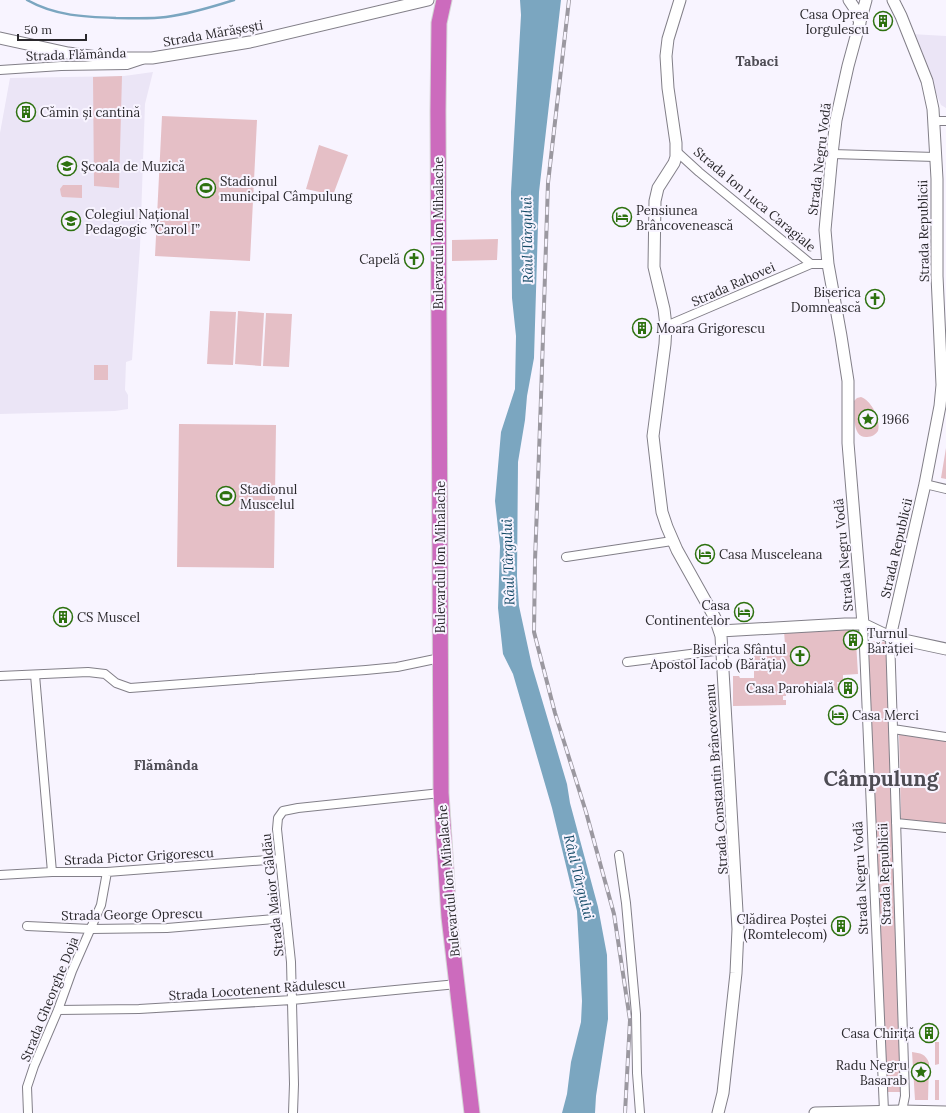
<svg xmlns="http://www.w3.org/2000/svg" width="946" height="1113" font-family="Lora,serif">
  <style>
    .built { fill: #ebe5f6 }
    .green { fill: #e5bfc6 }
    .water { fill: #7ba6c0 }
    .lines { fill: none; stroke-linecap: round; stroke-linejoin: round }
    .stream { stroke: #7ba6c0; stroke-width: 2.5 }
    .street-casing { stroke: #827f88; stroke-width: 10 }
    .secondary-casing { stroke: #827f88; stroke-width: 13 }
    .highway-casing { stroke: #d4d4d5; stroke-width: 17 }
    .street { stroke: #fff; stroke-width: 8 }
    .secondary { stroke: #fff; stroke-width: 11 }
    .highway { stroke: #cc6bbd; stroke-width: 15 }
    .rail-casing { stroke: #9b98a0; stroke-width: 4 }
    .rail { stroke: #f8f4ff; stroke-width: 2.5; stroke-dasharray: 8; stroke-linecap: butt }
    .labels { text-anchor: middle; stroke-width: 4; stroke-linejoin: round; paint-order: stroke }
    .poi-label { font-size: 13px; fill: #2a282c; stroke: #f8f4ff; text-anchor: start }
    .street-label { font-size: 13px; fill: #2a282c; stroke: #f8f4ff }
    .neighbourhood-label { font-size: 14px; font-weight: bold; fill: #4e4c54; stroke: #f8f4ff }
    .water-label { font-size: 14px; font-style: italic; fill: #174c68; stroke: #f8f4ff }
    .town-label { font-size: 21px; font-weight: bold; fill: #4e4c54; stroke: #f8f4ff }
  </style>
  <rect width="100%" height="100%" fill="#f8f4ff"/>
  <!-- built -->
  <path class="built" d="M911,34L946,36V108L941,105Z
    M153,72L145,104L140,247L132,360L126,362L125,390L128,395V409L115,411L0,414V133L10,78L124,76Z"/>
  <!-- green -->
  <path class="green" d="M122,76L119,188L94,186L93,77Z
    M162,116L257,120L250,261L155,256Z
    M319,145L348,155L333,195L306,189Z
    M63,185H82V198L62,197L61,195L60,189Z
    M498,239L497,260L452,261V240Z
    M210,311L236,312L233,365L207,364Z
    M238,311L264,313L261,366L235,364Z
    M266,313L292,314L289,367L263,366Z
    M94,365H108V380H94Z
    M861,397C872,401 881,420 878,431C876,434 872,437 867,437C851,438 855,412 854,401L857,398Z
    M179,424L276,425L274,568L177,567Z
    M946,448V479L941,478Z
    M849,628L850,642H856L858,674L843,675V682H837L838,690L802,693V685H794V692L786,693V696H783V700H786V705L733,706V676H739L740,678H754V652H748V648L785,645L784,631Z
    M865,641L889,642L905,1092H884Z
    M899,733L946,740V824L901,820Z
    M935,1042H939V1064L935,1065Z
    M912,1052C920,1053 926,1054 929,1063L928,1100H915Z
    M935,1080H939V1100H935Z"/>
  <!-- water -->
  <path class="water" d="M520,0H561L539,192L534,358L527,396L525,420L518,462L517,577L519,606L532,666L567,784L570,803L598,907L607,955L608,1019L596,1096L595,1113H562L567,1094L571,1062L581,1022L582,1001L577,911L552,808L513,674L503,654L498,608L500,546L495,501L501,432L515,389L516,336L512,298L511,192L521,15Z"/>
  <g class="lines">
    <!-- stream -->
    <path class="stream" d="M27,0C55,16 85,17 116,18C133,18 150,19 166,17C189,14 212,7 234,0"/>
    <!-- street casing -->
    <g class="street-casing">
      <path id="street" d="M0,70L61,66L127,65L142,60
        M934,121H946
        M676,151L699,172L811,264H828
        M832,154L935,157
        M666,326L811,264
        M925,484L946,489
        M566,557L672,541
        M863,624L884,1111
        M890,637L905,1096L902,1111
        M627,662L722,650
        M35,675L52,872
        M0,676L88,672L105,674L116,683L130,688L366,670L397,667L440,658
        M893,729L946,737
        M896,823L946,828
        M619,855L626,903L636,1014L637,1073L640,1113
        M0,875L52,872H107L280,859
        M27,926L91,929L167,928L286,918
        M58,1010L139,1009L292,1000L457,984
        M28,1113L27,1087L34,1066L58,1010L72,971L101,905L107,872
        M293,1113L294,1084L291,962L277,829L278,818L283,811L298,808L441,793"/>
    </g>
    <!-- secondary casing -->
    <g class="secondary-casing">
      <path id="secondary" d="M680,0L668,39L666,56L668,88L676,143V157L674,163L658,188L655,201L654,267L664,309L666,326L665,344L653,436L659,488L662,512L667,527L677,550L715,618L721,636L738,929L736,973L723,1093L718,1113
        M849,0L855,9L860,23
        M0,38L68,53L97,57L123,58H152L250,42L428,0
        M863,624L848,443V381L841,336L828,264L825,230L832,154L836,120L848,66L866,0
        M720,631L845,624H863L890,637L946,649
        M890,637L925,484L940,406L942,385L937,276V179L933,109L927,81L901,16L893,0
        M815,1113L902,1111L946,1112"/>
    </g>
    <!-- highway casing -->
    <g class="highway-casing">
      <path id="highway" d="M444,0L439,23L438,111L441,793L449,917L472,1113"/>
    </g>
    <!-- street -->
    <use href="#street" class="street"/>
    <!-- secondary -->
    <use href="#secondary" class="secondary"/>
    <!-- highway -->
    <use href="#highway" class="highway"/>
    <!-- rail casing -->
    <g class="rail-casing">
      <path id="rail" d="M569,0L548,183L541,398L535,561L534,632L555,713L586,812L614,914L630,1020L625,1113"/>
    </g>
    <!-- rail -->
    <use href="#rail" class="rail"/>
  </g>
  <!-- icons -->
  <defs>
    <g id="building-ring" transform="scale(1)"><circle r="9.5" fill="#f8f4ff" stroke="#2d710f" stroke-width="1.5"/><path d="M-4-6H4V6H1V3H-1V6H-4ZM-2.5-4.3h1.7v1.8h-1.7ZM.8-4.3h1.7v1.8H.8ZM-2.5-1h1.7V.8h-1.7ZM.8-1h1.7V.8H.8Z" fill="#2d710f"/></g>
    <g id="school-ring" transform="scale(1)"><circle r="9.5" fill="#f8f4ff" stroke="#2d710f" stroke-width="1.5"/><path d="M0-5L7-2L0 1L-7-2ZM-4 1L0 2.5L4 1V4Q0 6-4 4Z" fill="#2d710f"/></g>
    <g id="stadium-ring" transform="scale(1)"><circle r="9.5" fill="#f8f4ff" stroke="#2d710f" stroke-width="1.5"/><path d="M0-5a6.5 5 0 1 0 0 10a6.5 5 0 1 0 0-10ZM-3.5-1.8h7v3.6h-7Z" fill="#2d710f"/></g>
    <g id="hotel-ring" transform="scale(1)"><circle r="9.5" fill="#f8f4ff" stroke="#2d710f" stroke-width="1.5"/><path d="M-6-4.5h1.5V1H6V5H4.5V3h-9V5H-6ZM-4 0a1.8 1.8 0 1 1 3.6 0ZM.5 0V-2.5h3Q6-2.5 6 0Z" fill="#2d710f"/></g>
    <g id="university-ring" transform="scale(1)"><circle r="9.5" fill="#f8f4ff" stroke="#2d710f" stroke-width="1.5"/><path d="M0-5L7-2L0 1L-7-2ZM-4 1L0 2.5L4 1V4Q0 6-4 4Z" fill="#2d710f"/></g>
    <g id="church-ring" transform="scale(1)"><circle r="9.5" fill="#f8f4ff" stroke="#2d710f" stroke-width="1.5"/><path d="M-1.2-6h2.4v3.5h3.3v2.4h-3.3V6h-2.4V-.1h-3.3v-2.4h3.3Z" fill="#2d710f"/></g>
    <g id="sight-ring" transform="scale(1)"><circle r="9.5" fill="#f8f4ff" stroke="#2d710f" stroke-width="1.5"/><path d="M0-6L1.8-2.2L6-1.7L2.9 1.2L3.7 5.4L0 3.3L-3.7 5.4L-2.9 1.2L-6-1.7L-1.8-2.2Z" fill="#2d710f"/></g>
  </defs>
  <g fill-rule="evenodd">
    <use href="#building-ring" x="883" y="21"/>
    <use href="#building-ring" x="26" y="112"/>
    <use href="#school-ring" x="67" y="166"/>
    <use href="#stadium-ring" x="206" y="188"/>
    <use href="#hotel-ring" x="622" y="217"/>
    <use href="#university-ring" x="71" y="221"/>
    <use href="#church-ring" x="414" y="259"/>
    <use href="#church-ring" x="875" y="299"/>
    <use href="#building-ring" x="642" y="328"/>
    <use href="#sight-ring" x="868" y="419"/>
    <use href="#stadium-ring" x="226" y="496"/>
    <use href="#hotel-ring" x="705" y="554"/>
    <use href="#hotel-ring" x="744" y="612"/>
    <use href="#building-ring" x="63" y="617"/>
    <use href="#building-ring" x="853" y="640"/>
    <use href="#church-ring" x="800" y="656"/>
    <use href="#building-ring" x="848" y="688"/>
    <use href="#hotel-ring" x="838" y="715"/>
    <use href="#building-ring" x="841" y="926"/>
    <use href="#building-ring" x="929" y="1033"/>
    <use href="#sight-ring" x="921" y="1072"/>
  </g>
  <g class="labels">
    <!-- poi labels -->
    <g class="poi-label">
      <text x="869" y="19" text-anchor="end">Casa Oprea<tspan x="869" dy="15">Iorgulescu</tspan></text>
      <text x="40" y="117">Cămin și cantină</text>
      <text x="81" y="171">Şcoala de Muzică</text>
      <text x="220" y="186">Stadionul<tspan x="220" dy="15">municipal Câmpulung</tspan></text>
      <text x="636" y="215">Pensiunea<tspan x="636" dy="15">Brâncovenească</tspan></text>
      <text x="85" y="219">Colegiul Național<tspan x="85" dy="15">Pedagogic ”Carol I”</tspan></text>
      <text x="400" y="264" text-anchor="end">Capelă</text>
      <text x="861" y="297" text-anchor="end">Biserica<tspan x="861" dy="15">Domnească</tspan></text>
      <text x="656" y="333">Moara Grigorescu</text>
      <text x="882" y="424">1966</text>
      <text x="240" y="494">Stadionul<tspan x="240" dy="15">Muscelul</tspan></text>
      <text x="719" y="559">Casa Musceleana</text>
      <text x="730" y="610" text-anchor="end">Casa<tspan x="730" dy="15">Continentelor</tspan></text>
      <text x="77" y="622">CS Muscel</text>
      <text x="867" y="638">Turnul<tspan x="867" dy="15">Bărăției</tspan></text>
      <text x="786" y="654" text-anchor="end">Biserica Sfântul<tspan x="786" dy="15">Apostol Iacob (Bărăția)</tspan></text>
      <text x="834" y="693" text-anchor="end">Casa Parohială</text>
      <text x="852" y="720">Casa Merci</text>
      <text x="827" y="924" text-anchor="end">Clădirea Poștei<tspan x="827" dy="15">(Romtelecom)</tspan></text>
      <text x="915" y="1038" text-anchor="end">Casa Chiriță</text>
      <text x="907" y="1070" text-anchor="end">Radu Negru<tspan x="907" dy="15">Basarab</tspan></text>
    </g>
    <!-- street labels -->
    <g class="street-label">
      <text transform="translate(213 33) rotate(-10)" y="5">Strada Mărășești</text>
      <text transform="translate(76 54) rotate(-2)" y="5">Strada Flămânda</text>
      <text transform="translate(819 159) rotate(-83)" y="5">Strada Negru Vodă</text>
      <text transform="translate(755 199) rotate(40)" y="5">Strada Ion Luca Caragiale</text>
      <text transform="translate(923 231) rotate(-91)" y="5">Strada Republicii</text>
      <text transform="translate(438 233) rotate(-90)" y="5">Bulevardul Ion Mihalache</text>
      <text transform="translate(733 284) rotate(-24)" y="5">Strada Rahovei</text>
      <text transform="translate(896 548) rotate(-77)" y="5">Strada Republicii</text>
      <text transform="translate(843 555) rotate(-95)" y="5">Strada Negru Vodă</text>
      <text transform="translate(440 557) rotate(-90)" y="5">Bulevardul Ion Mihalache</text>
      <text transform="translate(716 779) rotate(-94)" y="5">Strada Constantin Brâncoveanu</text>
      <text transform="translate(139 856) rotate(-3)" y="5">Strada Pictor Grigorescu</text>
      <text transform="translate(884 874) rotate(-92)" y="5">Strada Republicii</text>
      <text transform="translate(860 878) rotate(-93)" y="5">Strada Negru Vodă</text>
      <text transform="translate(448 881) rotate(-95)" y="5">Bulevardul Ion Mihalache</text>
      <text transform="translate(272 895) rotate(-96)" y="5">Strada Maior Gâldău</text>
      <text transform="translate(132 914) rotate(-1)" y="5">Strada George Oprescu</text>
      <text transform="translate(257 989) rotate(-4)" y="5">Strada Locotenent Rădulescu</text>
      <text transform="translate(49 999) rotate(-68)" y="5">Strada Gheorghe Doja</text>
    </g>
    <!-- neighbourhood labels -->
    <g class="neighbourhood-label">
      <text x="757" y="66">Tabaci</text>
      <text x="166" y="770">Flămânda</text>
    </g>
    <!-- water labels -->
    <g class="water-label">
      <text transform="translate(527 240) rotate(-91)" y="5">Râul Târgului</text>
      <text transform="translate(508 562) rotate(-92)" y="5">Râul Târgului</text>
      <text transform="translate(579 877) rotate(76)" y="5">Râul Târgului</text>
    </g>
    <!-- town labels -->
    <g class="town-label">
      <text x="881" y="786">Câmpulung</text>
    </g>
  </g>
  <!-- scale -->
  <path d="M18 34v6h68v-6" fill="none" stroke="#2a282c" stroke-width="2"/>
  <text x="24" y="34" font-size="12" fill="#2a282c" stroke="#f8f4ff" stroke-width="3" paint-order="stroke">50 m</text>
</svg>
